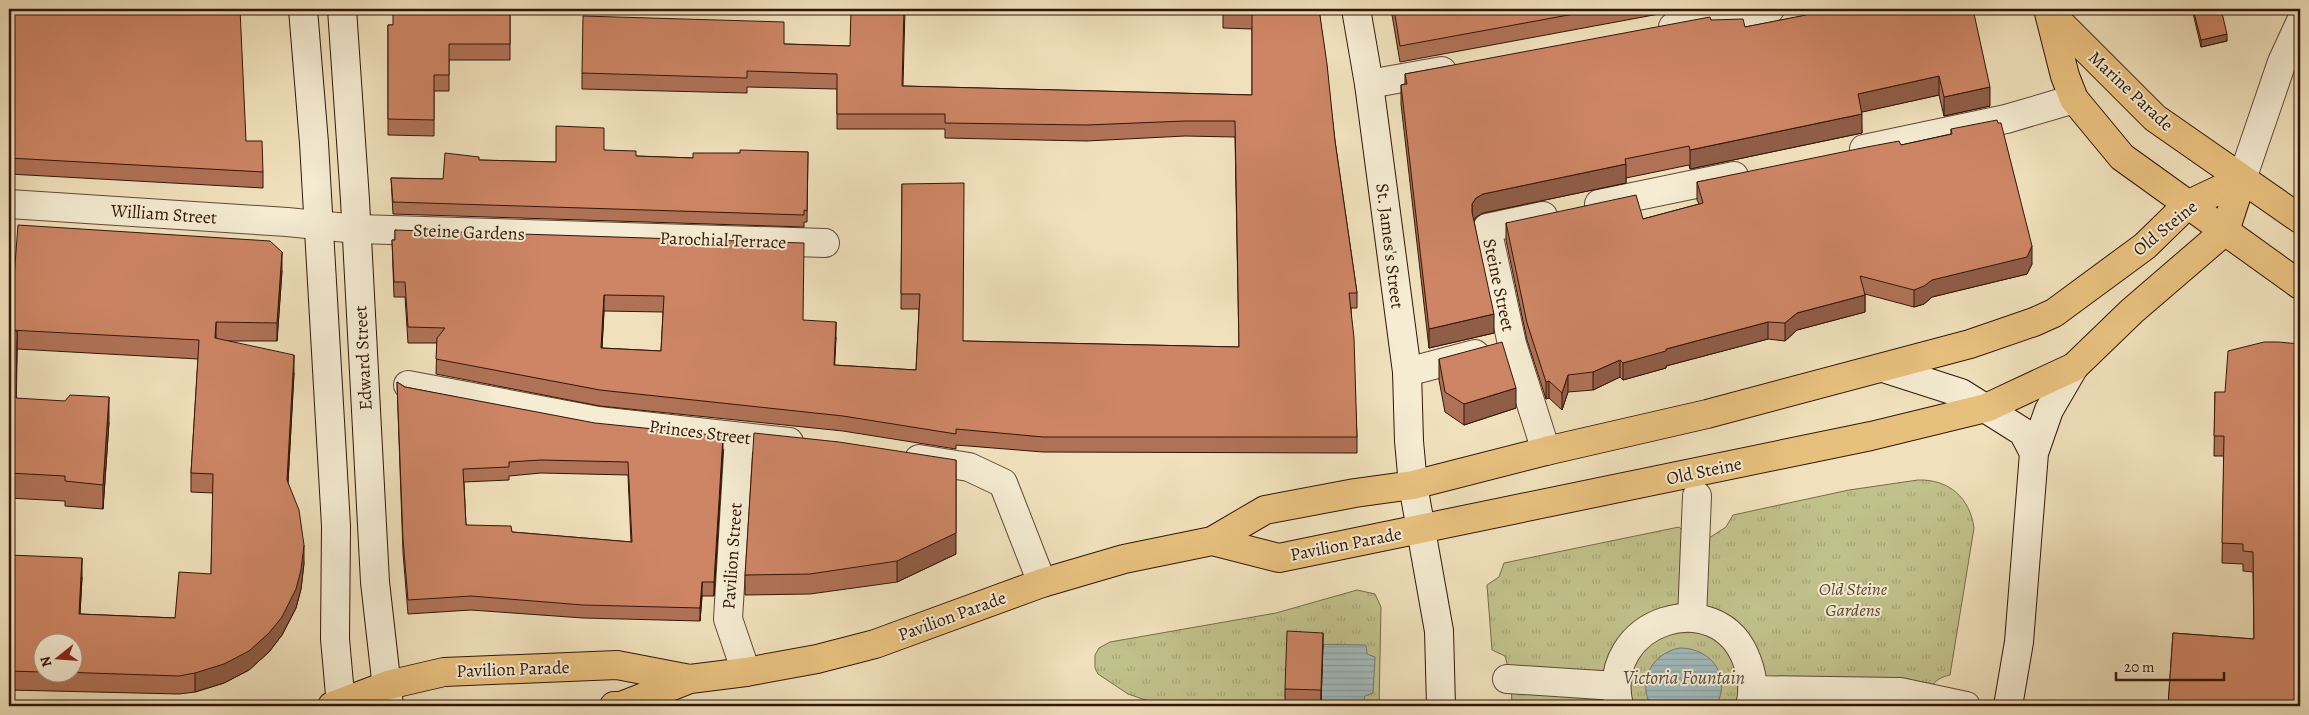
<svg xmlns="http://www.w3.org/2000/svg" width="2309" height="715" font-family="Alegreya,serif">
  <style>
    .park { fill: url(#park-tufts); stroke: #786c4a }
    .water { fill: url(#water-rules); stroke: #747875 }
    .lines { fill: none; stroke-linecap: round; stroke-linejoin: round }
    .street-casing { stroke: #604935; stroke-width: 30 }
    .secondary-casing { stroke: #301608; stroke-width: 30 }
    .primary-casing { stroke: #301608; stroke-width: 30 }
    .highway-casing { stroke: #301608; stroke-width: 30 }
    .street { stroke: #f5ecd3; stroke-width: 28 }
    .secondary { stroke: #f5ecd3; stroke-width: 28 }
    .primary { stroke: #e8c07e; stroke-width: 28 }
    .highway { stroke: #e8c07e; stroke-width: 28 }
    .wall { fill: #b07257; stroke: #301608; fill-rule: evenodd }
    .shaded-wall { fill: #905d47; stroke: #301608 }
    .building { fill: #cd8565; stroke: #301608; fill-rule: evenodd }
    .labels { text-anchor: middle; stroke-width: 4; stroke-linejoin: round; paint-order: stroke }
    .street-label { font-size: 18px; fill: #301608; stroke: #f5ecd3 }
    .park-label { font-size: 18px; font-style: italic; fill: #5c4930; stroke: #f5ecd3 }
    .water-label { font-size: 19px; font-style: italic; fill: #584f47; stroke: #f5ecd3 }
  </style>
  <defs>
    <pattern id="park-tufts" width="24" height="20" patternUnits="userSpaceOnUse" patternTransform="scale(1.25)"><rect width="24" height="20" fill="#c1c18c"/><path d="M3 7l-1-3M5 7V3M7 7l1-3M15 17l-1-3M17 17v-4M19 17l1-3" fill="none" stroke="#a6a577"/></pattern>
    <pattern id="water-rules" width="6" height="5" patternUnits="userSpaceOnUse" patternTransform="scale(1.25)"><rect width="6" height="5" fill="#a1babd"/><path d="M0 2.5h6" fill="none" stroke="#8b9fa1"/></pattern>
  </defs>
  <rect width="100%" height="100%" fill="#f0e1bc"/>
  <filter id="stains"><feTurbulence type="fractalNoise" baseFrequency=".004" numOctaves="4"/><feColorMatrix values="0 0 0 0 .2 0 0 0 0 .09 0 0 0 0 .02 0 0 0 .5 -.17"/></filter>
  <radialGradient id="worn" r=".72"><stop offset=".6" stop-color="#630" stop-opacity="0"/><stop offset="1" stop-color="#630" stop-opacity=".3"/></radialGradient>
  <!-- park -->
  <path class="park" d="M1918,480C1949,479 1970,498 1974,528L1950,675C1931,679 1929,690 1926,706H1512L1511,679L1505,656L1492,650L1487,585L1499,577L1504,563L1679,527L1684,532L1709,538L1726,527L1733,515L1849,490Z
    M1357,590L1375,594L1381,607L1379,706H1163L1128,694L1098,674L1095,668V655L1099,648L1110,642L1276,613Z"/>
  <!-- water -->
  <path class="water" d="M1307,644L1366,645L1367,654L1375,657L1373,693L1365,696L1363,704L1304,702Z
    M1680,648C1712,648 1732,677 1716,706H1651C1637,681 1652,653 1680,648Z"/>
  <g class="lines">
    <!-- street casing -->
    <g class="street-casing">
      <path id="street" d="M1673,27L1770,9
        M1369,84L1442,71
        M1864,149L2006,119L2074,99
        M2242,179L2282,62L2300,23
        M9,204L287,222L357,229L825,243
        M1599,204L1734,176
        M1543,216L1487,228L1512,344L1546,451
        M1407,372L1475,354
        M408,385L598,421L789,442
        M739,437L728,619L746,672
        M919,459L969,467L1003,483L1042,583
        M1692,618L1697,496
        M1507,679L1616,686
        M1752,690L1900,692L1966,706
        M1619,706C1598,620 1719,582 1747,661C1753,676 1754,691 1750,706"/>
    </g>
    <!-- secondary casing -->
    <g class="secondary-casing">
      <path id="secondary" d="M303,9L314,143L336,526L335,639L341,706
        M342,9L355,200L375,582L389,706
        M1356,9L1369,84L1407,372L1409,441L1413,485L1439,631L1441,706
        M1883,368L1961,393L2023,432L2034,453
        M2008,706L2019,642L2034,453L2049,410L2074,367"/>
    </g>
    <!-- primary casing -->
    <g class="primary-casing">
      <path id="primary" d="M2048,9L2065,76L2074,99L2122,157L2300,285
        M2050,13L2155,118L2300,219"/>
    </g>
    <!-- highway casing -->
    <g class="highway-casing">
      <path id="highway" d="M1212,541L1279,558L1871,436L1986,408L2074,367L2132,311L2225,231L2242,179
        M332,706L388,685L444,672L617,665L690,679
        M614,706H621L690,679L746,672L817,659L875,644L1042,583L1124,559L1212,541L1265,510L1355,493L1413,485L1546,451L1707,414L1970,344L2034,322L2054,313L2145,246L2187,205L2242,179"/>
    </g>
    <!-- street -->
    <use href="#street" class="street"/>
    <!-- secondary -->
    <use href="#secondary" class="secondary"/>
    <!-- primary -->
    <use href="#primary" class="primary"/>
    <!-- highway -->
    <use href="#highway" class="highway"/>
  </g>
  <!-- wall -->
  <path class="wall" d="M9,9L246,141L263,172V188L9,174Z
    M510,9V60H449V91H434V136L388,135V25H393Z
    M905,9L903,86L1252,95V29L1223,28V9H1319L1335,141L1357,293V308H1351L1357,437V453L1043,452L956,445V449L843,431L600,406L436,374L437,343H408L405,297H394L392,240H395V230L803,320L836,337L834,365L916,370L919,309H901L902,184L963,341L1239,347L1235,137L1185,136L1087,141L945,138V129H837V89L747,87V93L582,89V73L784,44L850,46ZM604,311L663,312L661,351L602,348Z
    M1391,9H1686L1400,62Z
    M1801,9H1832V10L1990,106L1944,116L1939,95L1861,112L1862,133L1690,169L1689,165L1626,178V183L1483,213L1476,217L1474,221L1494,333L1429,348L1401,104V85L1405,84V74L1711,20L1745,27L1803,16Z
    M2192,9H2221L2227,41L2201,47Z
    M1951,129L2032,264L2027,274L1932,297L1924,304L1914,307L1865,294V312L1797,330L1785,341L1768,339L1666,366V368L1623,380L1620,377L1593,390L1568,392L1562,410L1549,398L1546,399L1527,340L1506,240V223L1643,219L1699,204L1697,200V182L1901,145L1951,134Z
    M604,150L636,156L693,158L740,153L808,152L807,222H804V227L393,214L391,178L443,179L479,160L556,162Z
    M282,271L277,341H229L294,373L288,483L304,563L301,589L296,608L282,635L269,652L249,670L224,683L195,692L179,694L9,690V555L82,577L80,614L175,618L211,574L213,493L191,492V473L198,359L17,349L16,398L109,422L103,509L65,506V501L9,498V330ZM42,642L72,672H42Z
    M1439,359L1516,408L1464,425L1445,412L1439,380Z
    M397,382L405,387L723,450L714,596H702L700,621L583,618L471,610L408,614L403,553ZM541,473L628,475L631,542L512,532L466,525L464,482L509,480V476Z
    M2215,392L2300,706H2168L2173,633L2254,639L2253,572L2243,571V564L2222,563L2224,456H2214Z
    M956,554L897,582L810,594L745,595V575Z
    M1323,645L1321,703L1285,701V689Z"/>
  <!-- shaded-wall -->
  <path class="shaded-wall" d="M2227,34V41L2201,47V40Z
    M1939,76V95L1858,113V94Z
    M1990,87V106L1944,116V97Z
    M1862,114V133L1690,169V150Z
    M1626,164V183L1483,213L1476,217L1472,223V204L1476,198L1483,194Z
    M2032,246V264L2027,274L1932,297L1924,304L1914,307V290L1932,280Z
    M282,252V271L277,341V323Z
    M604,295V311L601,364V348Z
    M1865,295V312L1797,330L1785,341V323L1797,313Z
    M1494,314V333L1429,348V329Z
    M216,322V341L215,338Z
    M836,322V337L834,381V365Z
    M1768,322V339L1666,366V368L1623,380V363L1666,349Z
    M17,331V356L16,422V398Z
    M294,355V373L287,499V480Z
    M1620,360V377L1593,390V372Z
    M1568,375V392L1562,410V393Z
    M1549,381V398L1546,399V382Z
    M1516,388V408L1464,425V404Z
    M109,397V422L103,509V485Z
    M723,436V450L714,596V582Z
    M956,460V554L897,582V561Z
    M304,545V563L301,589L296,608L282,635L269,652L249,670L224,683L195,692V673Z
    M82,558V577L79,632V614Z
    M702,582V596L700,621V608Z
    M1323,633V645L1321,703V690Z"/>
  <!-- building -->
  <path class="building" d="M9,9H240L246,141H262L263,172L9,158Z
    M393,9H510V44H449V75H434V120L388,119V25H393Z
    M851,9H904L902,86L1252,95V14L1223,13V9H1319L1327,64L1335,141L1357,293H1349L1354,338L1357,437H1043L956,429V434L843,416L600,390L436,359L437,338L445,328L408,327L405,282H394L392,240H395V230L804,243L803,320L836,322L834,365L916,370L920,294H901L902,184L964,183L963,341L1239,347L1235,121H1185L1087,125L945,123V114H837V74L747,71V78L582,73L583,16L784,22V44L850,46ZM604,295L664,296L661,351L601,348Z
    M1394,9H1601L1400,46Z
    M1805,9H1832V10L1838,9H1973L1990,87L1944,97L1939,76L1858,94L1862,114L1690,150L1689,146L1625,159L1626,164L1483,194L1476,198L1472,204V212L1494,314L1429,329L1401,85L1407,84L1405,74L1710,17L1711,20L1743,19L1745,27L1806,15Z
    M2193,9H2221L2227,34L2201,40Z
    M1997,120L1998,123H2001L2032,246L2027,257L1932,280L1924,286L1914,290L1860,276L1865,295L1797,313L1785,323L1768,322L1666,349V351L1623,363L1620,360L1593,372L1568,375L1562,393L1549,381L1546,382L1527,323L1506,223L1636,195L1643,219L1703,203L1697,182L1867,147L1899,141L1901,145L1952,134L1951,129Z
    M556,126L604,128V150L636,151V156L693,158V153H740V150L808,152L807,211L804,210V215L393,202L391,178L443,179L445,153L479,157V160L556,162Z
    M18,225L270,241L282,252L277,323L216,322L215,338L294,355L287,480L299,510L304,545L301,570L296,589L282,617L269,633L249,651L224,664L195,673L179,676L60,672H72V642H42V672L9,671V555L82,558L79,614L175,618L179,572L211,574L213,474L191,473L199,340L10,330Z
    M9,330L17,331L16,398L65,401L70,395L109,397L103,485L65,481V476L9,473Z
    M1502,342L1516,388L1464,404L1445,392L1439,359Z
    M2264,342H2278L2300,344V706H2168L2173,633L2254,639L2253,552L2243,551V544L2222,543L2224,436H2214L2215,392H2225L2228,351Z
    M397,382L405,387L595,423L723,436L714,582H702L700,608L583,605L471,596L408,600L403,539ZM541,460L628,462L632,542L512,532L511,526L466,525L463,469L509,467V462Z
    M754,433L839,442L956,460V533L897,561L810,574L745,575Z
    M1287,631L1323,633L1321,690L1285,689Z"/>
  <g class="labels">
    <!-- street labels -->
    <g class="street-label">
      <text transform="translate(2131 91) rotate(43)" y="6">Marine Parade</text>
      <text transform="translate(164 214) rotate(4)" y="6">William Street</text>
      <text transform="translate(2165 228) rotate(-39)" y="6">Old Steine</text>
      <text transform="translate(469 232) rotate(2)" y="6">Steine Gardens</text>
      <text transform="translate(723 240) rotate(2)" y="6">Parochial Terrace</text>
      <text transform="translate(1390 246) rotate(83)" y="6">St. James's Street</text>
      <text transform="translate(1499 285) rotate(78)" y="6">Steine Street</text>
      <text transform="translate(363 358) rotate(-93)" y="6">Edward Street</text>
      <text transform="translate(700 432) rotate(7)" y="6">Princes Street</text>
      <text transform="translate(1704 471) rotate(-12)" y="6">Old Steine</text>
      <text transform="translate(1346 544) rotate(-11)" y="6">Pavilion Parade</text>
      <text transform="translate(732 556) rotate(-86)" y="6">Pavilion Street</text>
      <text transform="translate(952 616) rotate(-20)" y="6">Pavilion Parade</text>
      <text transform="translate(513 669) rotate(-2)" y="6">Pavilion Parade</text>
    </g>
    <!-- park labels -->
    <g class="park-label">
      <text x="1853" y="595">Old Steine<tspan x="1853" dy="21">Gardens</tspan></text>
    </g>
    <!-- water labels -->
    <g class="water-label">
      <text x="1684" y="684">Victoria Fountain</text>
    </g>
  </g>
  <!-- margin -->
  <rect width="2309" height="715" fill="none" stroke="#f0e1bc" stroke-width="30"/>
  <rect x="10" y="10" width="2289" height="695" fill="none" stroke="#301608" stroke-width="2.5"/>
  <rect x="15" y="15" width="2279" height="685" fill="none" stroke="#301608"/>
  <!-- north arrow -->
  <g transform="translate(58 658) rotate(253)"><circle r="24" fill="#f5ecd3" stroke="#a69682"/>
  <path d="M0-4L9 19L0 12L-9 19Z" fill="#8f2418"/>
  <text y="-8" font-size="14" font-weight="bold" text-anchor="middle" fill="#301608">N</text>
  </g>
  <!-- scale -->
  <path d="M2116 672v8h108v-8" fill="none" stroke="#301608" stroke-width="2.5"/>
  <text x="2124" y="672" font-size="15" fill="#301608" stroke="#f5ecd3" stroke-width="4" paint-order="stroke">20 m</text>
  <rect width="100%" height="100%" filter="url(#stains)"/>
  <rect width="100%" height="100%" fill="url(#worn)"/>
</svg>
